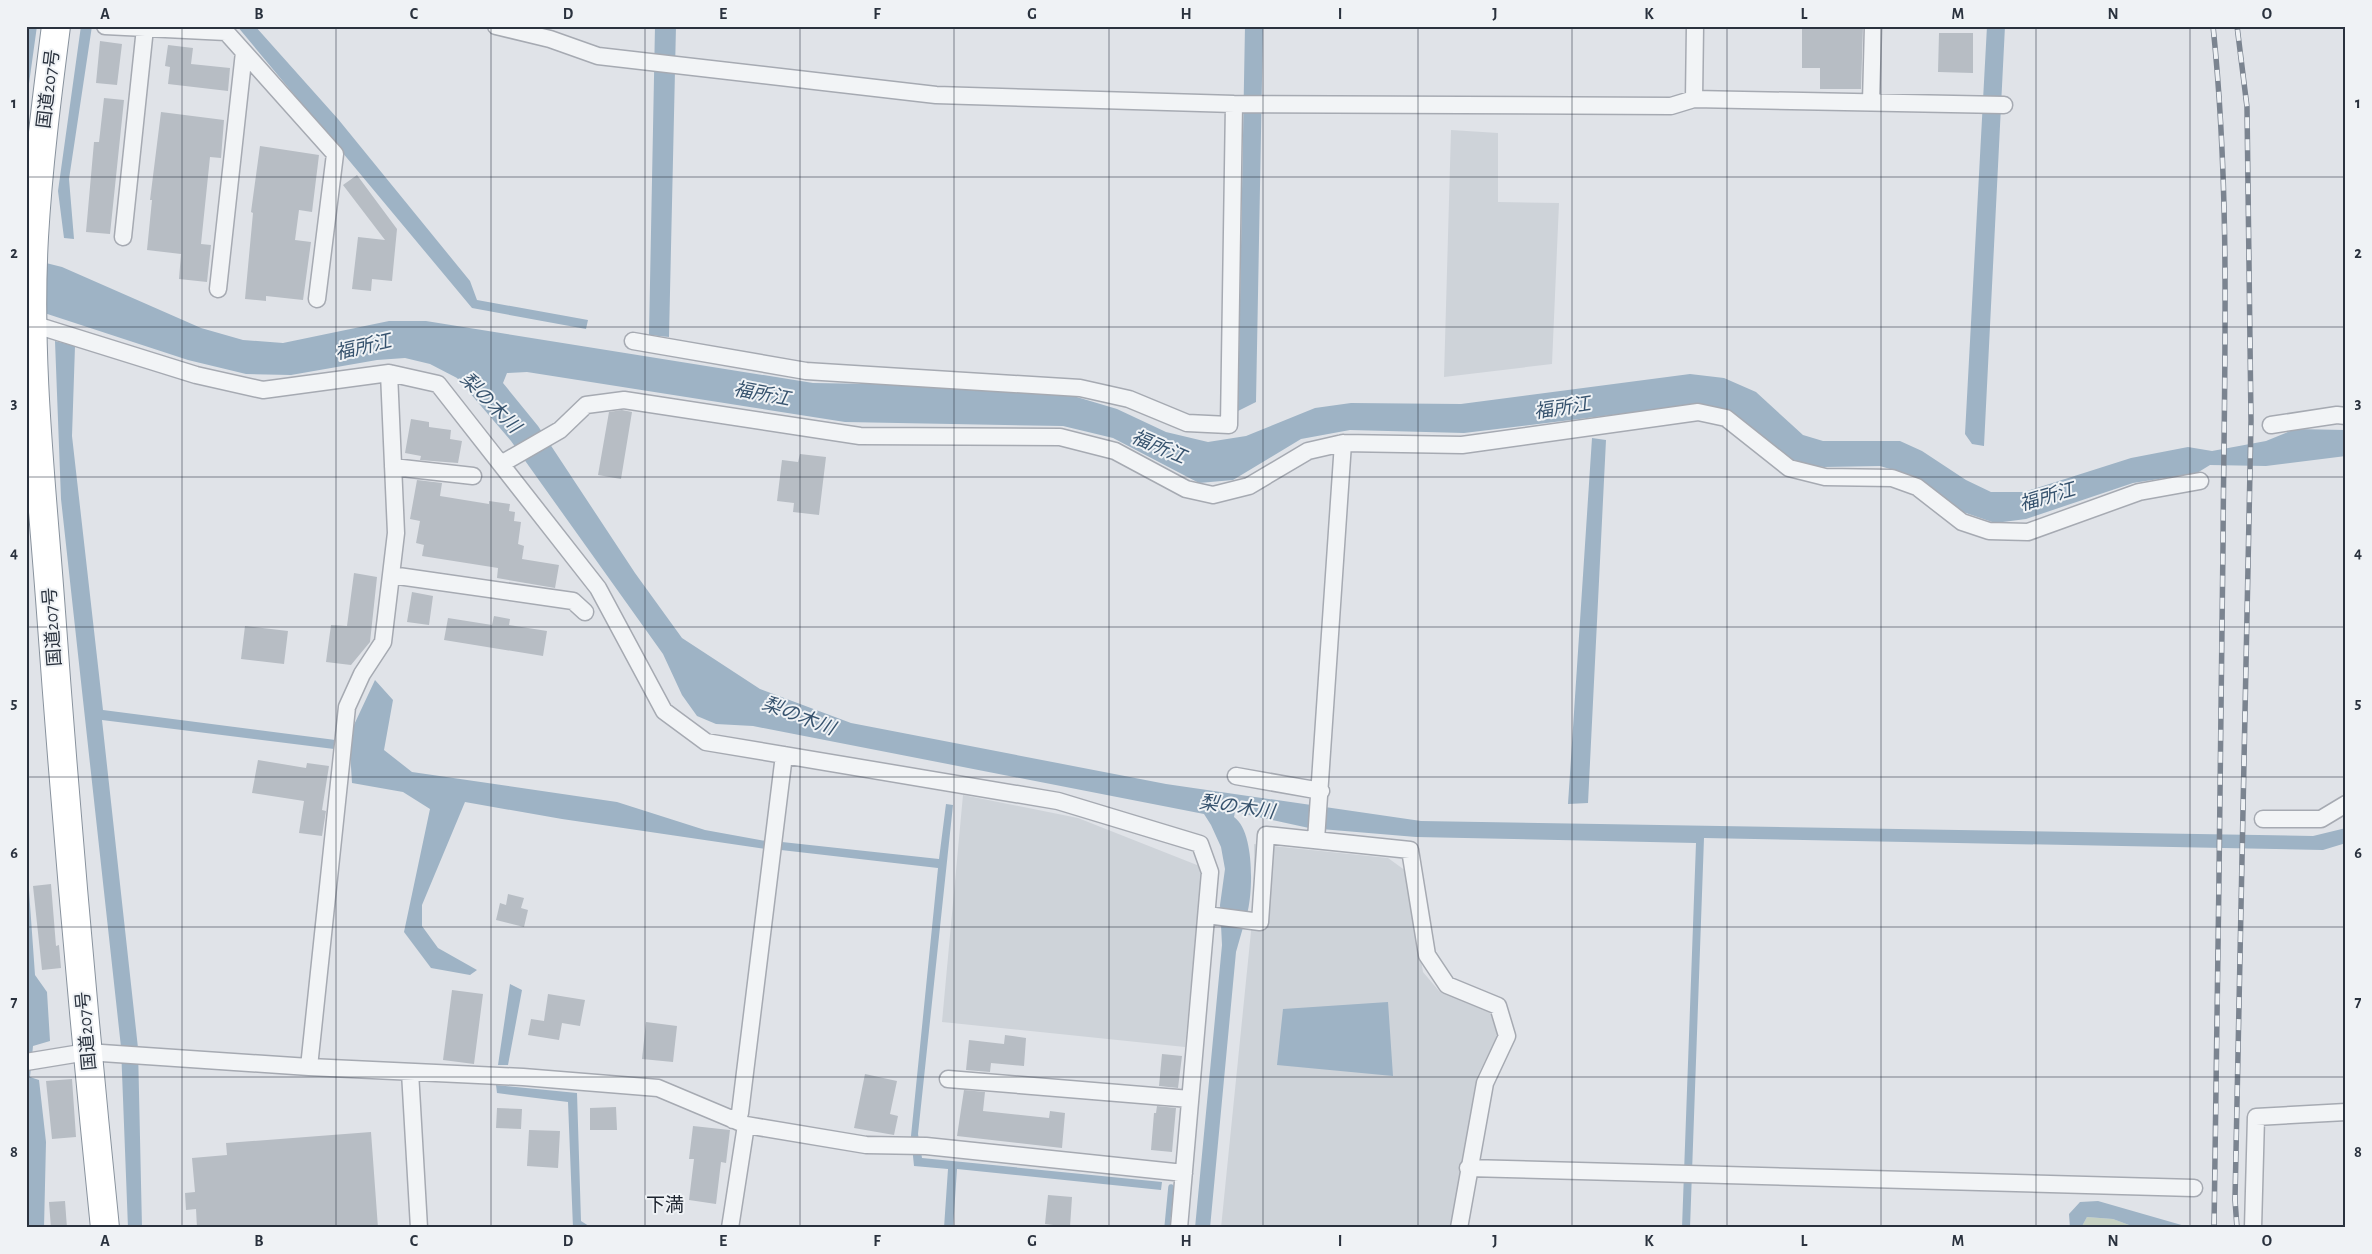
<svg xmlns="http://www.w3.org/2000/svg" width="2372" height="1254" font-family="'Alegreya Sans','Noto Sans JP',sans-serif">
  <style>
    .built { fill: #ced3d9 }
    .green { fill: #c6d1c2 }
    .water { fill: #9eb3c5 }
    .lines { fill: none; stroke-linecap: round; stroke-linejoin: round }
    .stream { stroke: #9eb3c5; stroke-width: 5.5 }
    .building { fill: #b7bdc4 }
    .street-casing { stroke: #a6aab2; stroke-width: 19 }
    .highway-casing { stroke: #88929d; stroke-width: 30 }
    .street { stroke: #f2f4f6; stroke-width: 16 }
    .highway { stroke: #fff; stroke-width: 28 }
    .rail-casing { stroke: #7b8490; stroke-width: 5.5 }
    .rail { stroke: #eff2f5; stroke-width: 4; stroke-dasharray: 11; stroke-linecap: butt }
    .grid { fill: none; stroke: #2a323e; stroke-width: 1; stroke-opacity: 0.55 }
    .labels { text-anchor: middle; stroke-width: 4; stroke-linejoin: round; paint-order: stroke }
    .street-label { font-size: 18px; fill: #2a323e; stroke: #eff2f5 }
    .water-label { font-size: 19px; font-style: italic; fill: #37536e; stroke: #eff2f5 }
    .neighbourhood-label { font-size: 19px; fill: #1c232e; stroke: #eff2f5 }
    .neatline { fill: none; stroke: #2a323e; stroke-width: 2 }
    .grid-label { font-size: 16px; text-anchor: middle; font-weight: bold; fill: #2a323e }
  </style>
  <rect width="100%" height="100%" fill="#e0e3e8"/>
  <!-- built -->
  <path class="built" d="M1451,130L1498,133V202L1559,203L1552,364L1444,377Z
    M963,795L1078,818L1202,867L1185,1047L942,1022Z
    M1254,844L1388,858L1406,871L1423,972L1439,991L1490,1012L1498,1034L1477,1077L1451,1228H1221L1254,902Z"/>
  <!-- green -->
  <path class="green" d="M2087,1217L2113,1219L2137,1228H2081Z"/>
  <!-- water -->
  <path class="water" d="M26,26H37L26,105Z
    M81,26H92L69,179L74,239L64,238L58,191Z
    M237,26H255L338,119L470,281L477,300L588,320L586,329L472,308Z
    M655,26H676L669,337L649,335Z
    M1245,26H1263L1256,402L1238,411Z
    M1987,26H2005L1984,446L1972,444L1965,434Z
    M26,258L62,267L201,328L243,340L283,343L389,321H426L813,383L874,384L1070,395L1117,409L1166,432L1208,442L1246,436L1315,408L1351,403L1461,404L1690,374L1724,378L1756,392L1803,435L1823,441H1900L1922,451L1966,480L1991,492H2024L2131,458L2188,447L2212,451L2266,441L2295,429L2346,430V456L2266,466L2210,465L2197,473L2133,483L2026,519L1995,523L1963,512L1913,476L1880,466L1824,467L1795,463L1768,444L1729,410L1701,404L1464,433L1350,430L1301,439L1233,480L1199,483L1113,438L1063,426L845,422L527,372L507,373L503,383L538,426L635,573L682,638L760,689L851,723L1166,784L1421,821L2313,836L2346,828V843L2323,850L1704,838L1690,1228H1682L1696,843L1416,837L1309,828L1235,812L1234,817C1254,831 1253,888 1248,910C1244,924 1240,938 1236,952L1210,1228H1195L1222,945L1220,905L1225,869L1221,847L1211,825L1204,814L753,726L716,724L697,716L682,695L663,654L511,441L457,378L430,364L405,358L377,360L291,375L246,374L188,360L26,307Z
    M55,341L75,346L72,436L103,710L351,742L353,727L375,680L393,700L384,750L412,772L617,802L705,830L766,841L765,849L562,819L465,802L422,905V926L438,948L477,970L470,975L431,968L404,932L430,809L403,792L352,783L350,751L102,720L138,1048L142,1228H128L121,1047L61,499Z
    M1592,438L1606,440L1588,803L1568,804Z
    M946,804L953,805L918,1134L922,1158L1162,1182L1161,1190L957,1169L953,1228H944L948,1169L914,1166L911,1136L938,868L781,850L782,842L939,859Z
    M26,848L35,975L47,992L50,1041L33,1046L30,1077L39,1080L46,1142L44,1228H26Z
    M510,984L522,990L508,1065H498Z
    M1388,1002L1393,1076L1277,1065L1283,1009Z
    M496,1085L577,1093L581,1221L592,1228H573L568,1102L497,1093Z
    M2098,1201L2192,1228H2137L2113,1219L2087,1217L2081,1228H2070L2069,1214L2080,1202Z"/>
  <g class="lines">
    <!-- stream -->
    <path class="stream" d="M1167,1228L1171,1187"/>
  </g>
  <!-- building -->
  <path class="building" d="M1863,26L1861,89H1820V68H1802V27Z
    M1939,33H1973V73L1938,72Z
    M100,41L122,44L117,85L96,83Z
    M168,45L193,48L191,64L230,68L228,91L168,84L170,67L165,66Z
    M104,98L124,100L110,234L86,232L94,142H99Z
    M161,112L224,120L221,158L210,157L201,244L211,245L207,282L179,279L181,254L147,250L152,200H150Z
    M260,146L319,155L312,212L299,210L295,240L311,242L303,300L266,296V301L245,299L253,213L251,212Z
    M357,175L397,229L392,281L372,279L371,291L352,289L358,237L385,240L343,185Z
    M622,410L632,412L621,479L598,475L609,412Z
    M411,419L429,422V427L451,430L450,439L462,441L458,463L420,460L421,456L405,453Z
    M800,454L826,457L819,515L793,512L794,503L777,501L782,460L798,462Z
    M417,480L442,483L440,496L489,504V501L510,504L509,511L515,512L514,521L521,522L518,544L524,546L522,559L559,565L555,588L497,578L498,568L422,556L424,545L416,543L420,521L410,519Z
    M354,573L377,577L370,642L351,665L326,662L331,625L347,626Z
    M412,592L433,596L429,625L407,622Z
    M494,616L510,619L509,625L547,631L543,656L444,640L448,618L492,625Z
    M245,626L288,631L284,664L241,659Z
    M258,760L306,768L307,763L329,766L322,810L326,811L322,836L299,833L304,801L252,793Z
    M51,884L56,946L59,945L61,968L42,970L33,886Z
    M508,894L524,898L521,908L528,910L524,927L496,920L500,903L506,905Z
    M452,990L483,994L474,1064L443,1060Z
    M548,994L585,1000L580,1026L562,1023L559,1040L528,1035L531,1019L544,1021Z
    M646,1022L677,1026L673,1062L642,1059Z
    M1005,1035L1026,1038L1024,1066L991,1063L990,1072L966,1070L969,1040L1004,1044Z
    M1162,1054L1182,1056L1178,1088L1159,1086Z
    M865,1074L897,1081L890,1114L898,1116L894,1135L854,1128Z
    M72,1079L76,1137L52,1139L46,1081Z
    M964,1090L985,1092L983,1111L1049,1118L1050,1111L1065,1113L1062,1148L957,1136Z
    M1157,1106L1176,1108L1172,1152L1151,1150L1154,1113H1156Z
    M616,1107L617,1130H590V1108Z
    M497,1108L522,1109L521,1129L496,1128Z
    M693,1126L730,1130L726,1163L721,1162L716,1204L689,1200L694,1159H689Z
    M529,1130L560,1131L558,1168L527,1166Z
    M371,1132L378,1228H197L196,1209L186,1210L185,1193L195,1192L192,1158L227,1155L226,1143Z
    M1048,1195L1072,1197L1070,1227L1045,1224Z
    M65,1201L67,1228H51L49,1202Z"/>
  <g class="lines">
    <!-- street casing -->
    <g class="street-casing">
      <path id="street" d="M105,26L226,32L335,154L317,299
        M496,26L550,39L598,56L936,95L1234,104L1671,106L1694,99L2004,105
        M1694,99L1695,26
        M1871,102L1873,26
        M123,237L145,28
        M218,289L244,52
        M26,322L196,375L263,390L389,373L438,384L598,588L664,711L706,742L1058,801L1200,844L1210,872L1179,1228
        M633,341L806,371L1080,388L1129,399L1187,423L1229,425L1234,104
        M2271,425L2337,415L2346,416
        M501,464L560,430L586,405L624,400L860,436L1060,437L1115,451L1186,489L1213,495L1249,486L1308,451L1343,443L1462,445L1698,412L1726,418L1789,468L1825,477L1892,478L1917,487L1962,522L1989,531L2028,532L2139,492L2200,481
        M393,467L473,476
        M391,575L573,601L585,612
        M1236,776L1321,791
        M2263,819H2321L2346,804
        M1316,840L1343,443
        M1207,915L1260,922L1266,835L1410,850L1427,955L1447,985L1498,1006L1507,1036L1485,1083L1459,1228
        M26,1062L87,1052L309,1067L523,1077L658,1088L746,1125L866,1145L926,1146L1184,1173
        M309,1067L347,707L362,674L383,642L396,533L389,373
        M410,1072L419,1228
        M948,1079L1190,1099
        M733,1120L740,1113L784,755
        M1468,1168L2194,1188
        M730,1228L746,1125
        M2253,1228L2256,1117L2346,1112"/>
    </g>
    <!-- highway casing -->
    <g class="highway-casing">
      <path id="highway" d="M56,26C47,96 38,167 34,237C27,362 42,488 51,612C66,818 84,1023 105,1228"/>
    </g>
    <!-- street -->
    <use href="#street" class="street"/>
    <!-- highway -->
    <use href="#highway" class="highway"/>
    <!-- rail casing -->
    <g class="rail-casing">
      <path id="rail" d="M2213,26C2231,199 2224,372 2223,545C2220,773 2218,1000 2214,1228
        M2237,1228L2235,1200L2251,421L2247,107L2237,26"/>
    </g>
    <!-- rail -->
    <use href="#rail" class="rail"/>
  </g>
  <!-- grid -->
  <path class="grid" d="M182,26V1228M336,26V1228M491,26V1228M645,26V1228M800,26V1228M954,26V1228M1109,26V1228M1263,26V1228M1418,26V1228M1572,26V1228M1727,26V1228M1881,26V1228M2036,26V1228M2190,26V1228M26,177H2346M26,327H2346M26,477H2346M26,627H2346M26,777H2346M26,927H2346M26,1077H2346"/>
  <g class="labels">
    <!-- street labels -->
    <g class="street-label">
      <text transform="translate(48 89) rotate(-83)" y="6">国道207号</text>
      <text transform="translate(52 627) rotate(-94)" y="6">国道207号</text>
      <text transform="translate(86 1031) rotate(-95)" y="6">国道207号</text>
    </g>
    <!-- water labels -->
    <g class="water-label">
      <text transform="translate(363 346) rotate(-13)" y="7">福所江</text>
      <text transform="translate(762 393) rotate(11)" y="7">福所江</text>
      <text transform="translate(491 402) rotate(45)" y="7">梨の木川</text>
      <text transform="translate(1562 407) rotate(-9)" y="7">福所江</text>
      <text transform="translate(1159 446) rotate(23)" y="7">福所江</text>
      <text transform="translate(2047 496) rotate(-16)" y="7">福所江</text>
      <text transform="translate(799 715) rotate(21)" y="7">梨の木川</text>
      <text transform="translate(1237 806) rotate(8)" y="7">梨の木川</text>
    </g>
    <!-- neighbourhood labels -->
    <g class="neighbourhood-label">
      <text x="665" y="1211">下満</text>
    </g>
  </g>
  <!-- border -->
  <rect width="2372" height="1254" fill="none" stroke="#eff2f5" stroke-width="55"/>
  <rect x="28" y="28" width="2316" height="1198" class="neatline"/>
  <g class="grid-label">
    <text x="105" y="19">A</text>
    <text x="259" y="19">B</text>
    <text x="414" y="19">C</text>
    <text x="568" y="19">D</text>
    <text x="723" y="19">E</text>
    <text x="877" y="19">F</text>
    <text x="1032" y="19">G</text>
    <text x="1186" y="19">H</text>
    <text x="1340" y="19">I</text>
    <text x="1495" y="19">J</text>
    <text x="1649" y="19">K</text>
    <text x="1804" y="19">L</text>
    <text x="1958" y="19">M</text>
    <text x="2113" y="19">N</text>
    <text x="2267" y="19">O</text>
    <text x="14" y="108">1</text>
    <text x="2358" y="108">1</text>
    <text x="14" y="258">2</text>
    <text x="2358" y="258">2</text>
    <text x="14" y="408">3</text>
    <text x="2358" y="408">3</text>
    <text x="14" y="558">4</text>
    <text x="2358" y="558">4</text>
    <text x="14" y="708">5</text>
    <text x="2358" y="708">5</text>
    <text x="14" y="858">6</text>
    <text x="2358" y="858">6</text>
    <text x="14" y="1007">7</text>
    <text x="2358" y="1007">7</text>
    <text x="14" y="1157">8</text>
    <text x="2358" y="1157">8</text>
    <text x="105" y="1246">A</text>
    <text x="259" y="1246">B</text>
    <text x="414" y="1246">C</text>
    <text x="568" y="1246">D</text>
    <text x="723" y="1246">E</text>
    <text x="877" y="1246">F</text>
    <text x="1032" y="1246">G</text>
    <text x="1186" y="1246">H</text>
    <text x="1340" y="1246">I</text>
    <text x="1495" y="1246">J</text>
    <text x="1649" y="1246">K</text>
    <text x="1804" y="1246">L</text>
    <text x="1958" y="1246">M</text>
    <text x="2113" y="1246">N</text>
    <text x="2267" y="1246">O</text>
  </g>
</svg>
